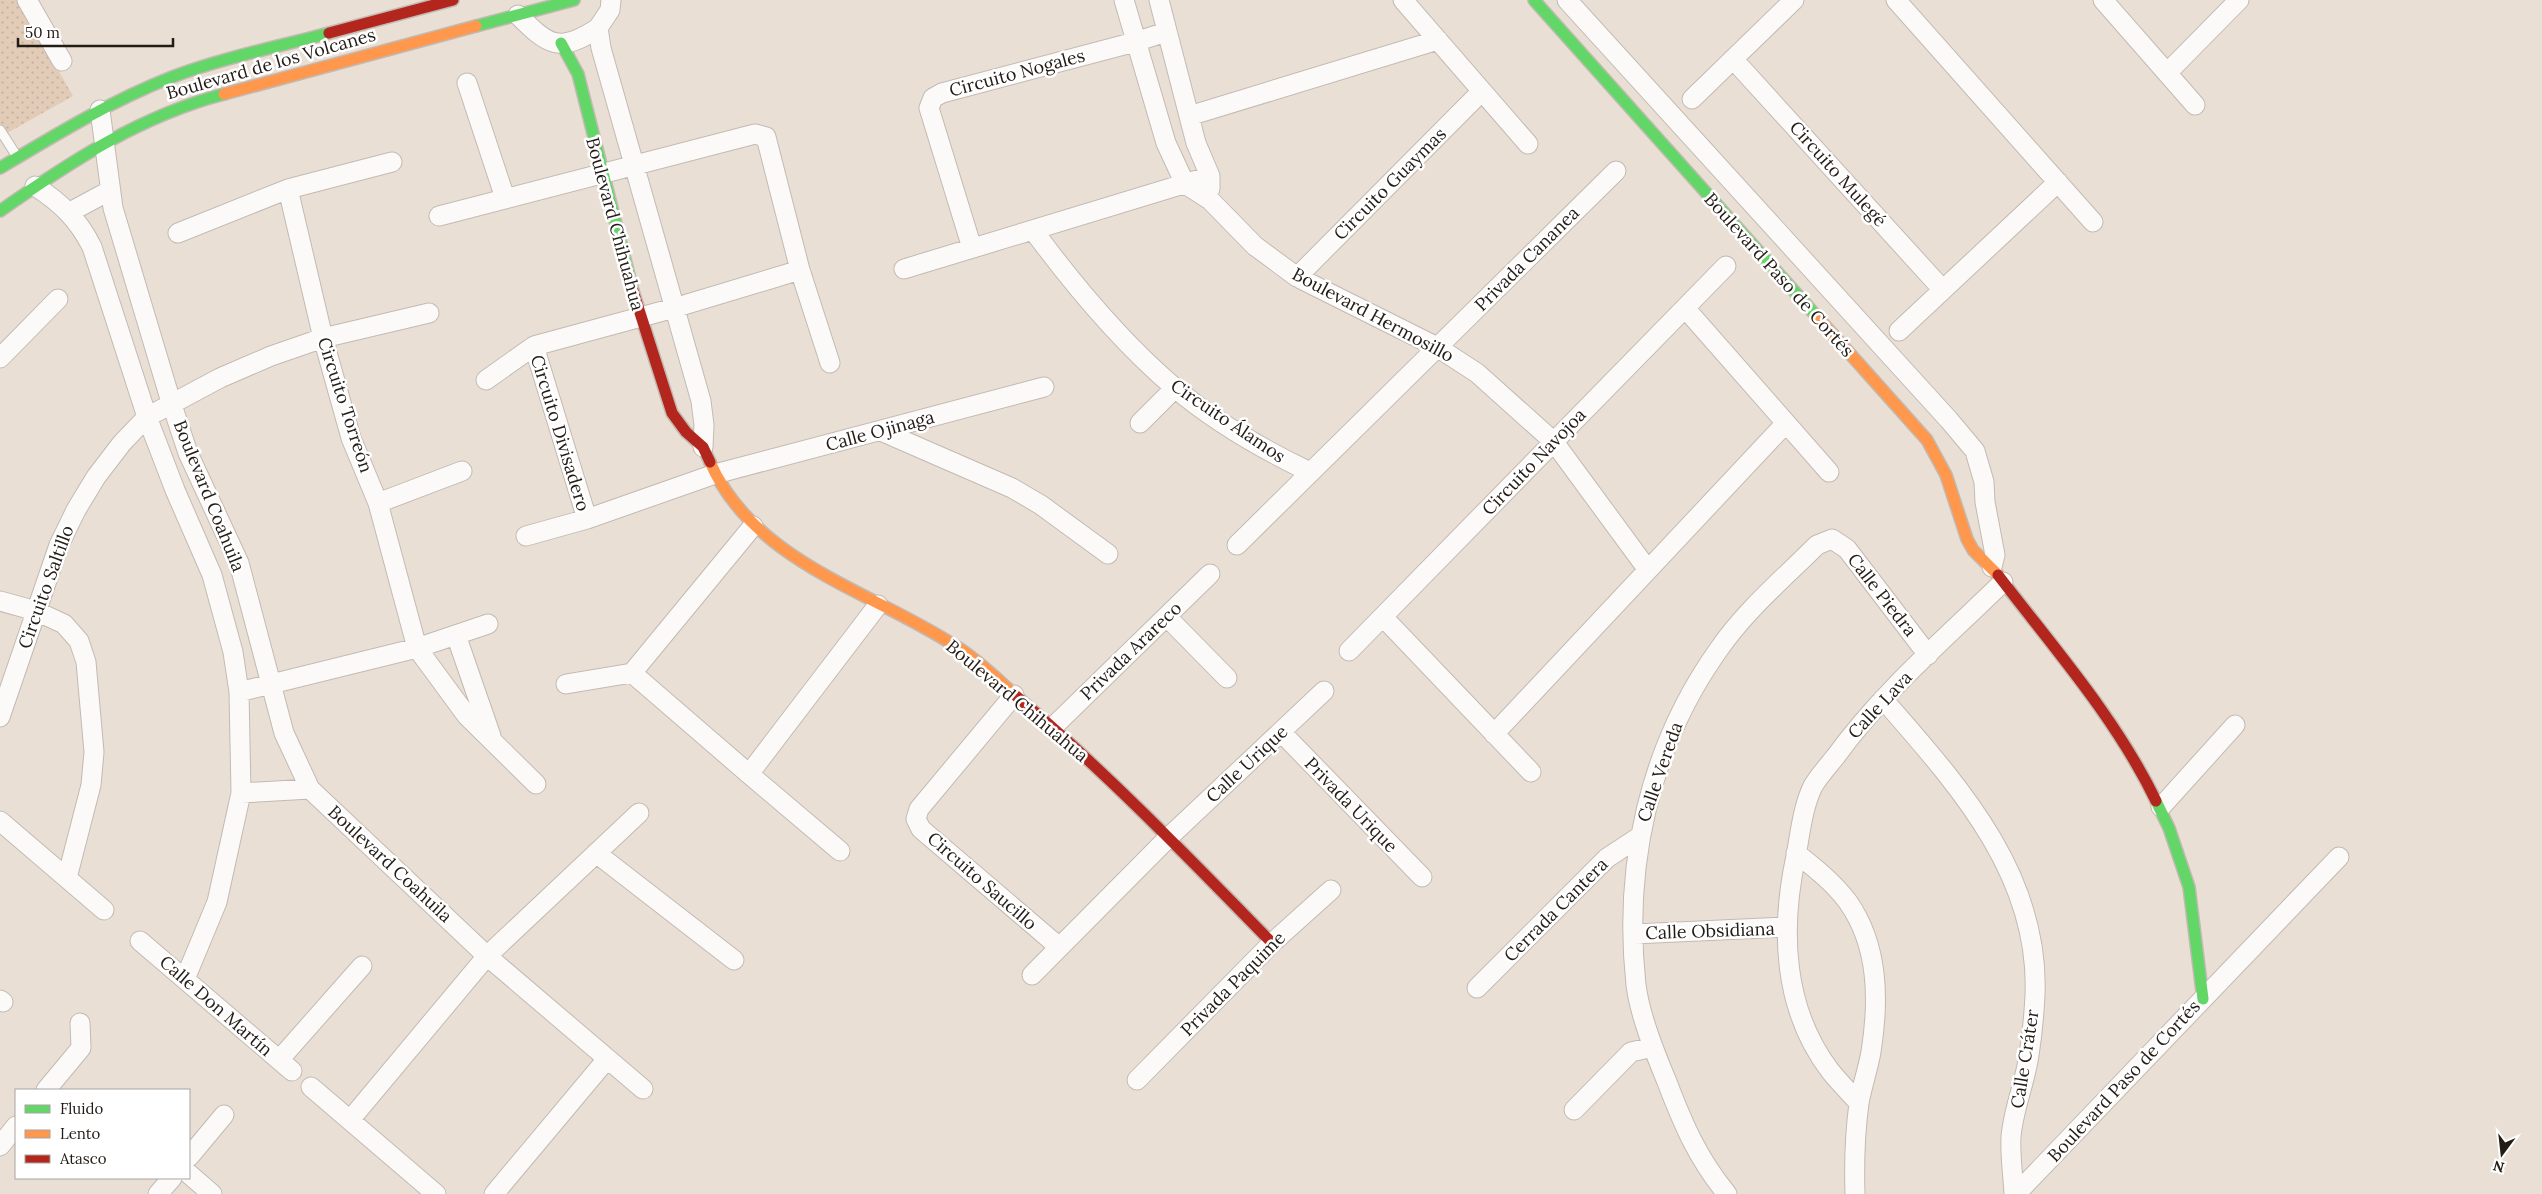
<svg xmlns="http://www.w3.org/2000/svg" width="2542" height="1194" font-family="Lora,serif">
  <style>
    .park { fill: url(#park-dots) }
    .lines { fill: none; stroke-linecap: round; stroke-linejoin: round }
    .lane-casing { stroke: #c2bab2; stroke-width: 11 }
    .street-casing { stroke: #c2bab2; stroke-width: 21 }
    .fast-casing { stroke: #c2bab2; stroke-width: 14 }
    .slow-casing { stroke: #c2bab2; stroke-width: 14 }
    .jam-casing { stroke: #c2bab2; stroke-width: 14 }
    .lane { stroke: #fcfaf9; stroke-width: 9 }
    .street { stroke: #fcfaf9; stroke-width: 19 }
    .fast { stroke: #63d668; stroke-width: 11 }
    .slow { stroke: #ff974d; stroke-width: 11 }
    .jam { stroke: #b3261e; stroke-width: 11 }
    .labels { text-anchor: middle; stroke-width: 5; stroke-linejoin: round; paint-order: stroke }
    .street-label { font-size: 18px; fill: #231c16; stroke: #fff }
  </style>
  <defs>
    <pattern id="park-dots" width="8" height="8" patternUnits="userSpaceOnUse" patternTransform="scale(1.25)"><rect width="8" height="8" fill="#e2ccb7"/><path d="M2 2h.1M6 6h.1" fill="none" stroke="#c2af9d" stroke-width="1.8" stroke-linecap="round"/></pattern>
  </defs>
  <rect width="100%" height="100%" fill="#eadfd5"/>
  <!-- park -->
  <path class="park" d="M0,0H18L73,96L0,137Z"/>
  <g class="lines">
    <!-- lane casing -->
    <g class="lane-casing">
      <path id="lane" d="M0,130L16,155"/>
    </g>
    <!-- street casing -->
    <g class="street-casing">
      <path id="street" d="M27,0L62,61
        M611,0L610,10L598,28L601,48L701,401L704,425L703,447
        M1124,0L1166,143L1185,184L1210,200L1255,246L1297,277L1437,347L1477,373L1554,442L1648,570
        M1159,0L1196,143L1210,176V189
        M1403,0L1528,144
        M1567,0L1949,420L1975,451L1984,482L1985,502L1995,555L1992,567
        M1896,0L2093,222
        M2103,0L2195,105
        M518,15C548,45 559,54 598,28
        M1733,59L1943,290
        M2167,73L2239,0
        M467,83L505,198
        M1692,99L1794,0
        M100,110L113,208L171,402L188,453L239,563L284,733L310,789L487,956L643,1089
        M1189,116L1438,40
        M35,186C61,203 78,219 92,247L147,417L175,490L212,575L233,652L239,692L241,793L217,902L185,979
        M288,189L323,338L351,438L378,503L417,648L467,716L536,784
        M70,212L109,191
        M439,216L755,134L766,137L800,270L830,363
        M1033,230C1075,287 1121,342 1175,388C1214,421 1264,450 1310,472
        M178,233L288,189L392,162
        M972,248L929,108L933,98L942,93L1135,42L1166,32
        M904,269L1210,176
        M1297,277L1482,91
        M1685,308L1829,472
        M1899,331L2058,182
        M534,346L674,308L800,270
        M0,358L58,299
        M486,380L534,346L587,519
        M1140,423L1175,388
        M881,431L1012,488L1041,505L1108,554
        M378,503L462,471
        M526,536L587,519L715,474L1044,387
        M1237,545L1616,171
        M0,601L36,611L64,624L79,641L86,662L94,752L91,785L67,878
        M1167,617L1227,678
        M1383,617L1531,772
        M456,635L491,736
        M1349,651L1726,266
        M632,673L749,774
        M566,684L632,673L753,526
        M239,692L417,648L488,624
        M1014,695L919,809L916,819L921,829L1058,946
        M1883,699C1957,784 2040,874 2035,995C2034,1015 2032,1036 2029,1055C2025,1083 2013,1110 2011,1137C2010,1156 2013,1175 2014,1194
        M0,717L59,545L76,510L96,477L122,443L147,417L220,378L271,356L323,338L429,313
        M1053,727L1210,574
        M1281,732L1422,877
        M1494,734L1786,423
        M241,793L310,789
        M2161,807L2235,725
        M0,821L104,910
        M840,851L749,774L878,605
        M596,853L734,960
        M1796,853C1815,868 1834,883 1848,902C1879,946 1879,1001 1871,1052C1868,1069 1862,1086 1859,1103C1855,1133 1854,1164 1855,1194
        M1634,934L1786,927
        M140,941L292,1071
        M1032,975L1169,837L1324,691
        M1477,988L1607,858L1639,837
        M0,1000L3,1002
        M279,1060L362,966
        M1137,1080L1272,943L1331,890
        M311,1087L436,1194
        M46,1090L81,1048L80,1023
        M1859,1103C1850,1093 1840,1083 1831,1072C1783,1010 1780,930 1796,856C1800,834 1803,806 1813,786C1819,776 1828,766 1836,756C1883,691 1946,638 2003,582
        M1574,1110L1631,1052L1653,1047
        M350,1120L487,956L639,813
        M0,1146L16,1126
        M189,1157L224,1115
        M189,1174L212,1194
        M158,1194L172,1178
        M494,1194L607,1059
        M1727,1194C1698,1159 1683,1124 1667,1082C1655,1053 1640,1016 1636,985C1623,866 1649,747 1719,649C1746,610 1784,578 1817,545L1832,539L1847,549L1928,655
        M2016,1194L2339,857"/>
    </g>
    <!-- fast casing -->
    <g class="fast-casing">
      <path id="fast" d="M1534,0L1819,319
        M476,26L574,0
        M561,43L578,74L633,291
        M0,168C55,135 111,101 172,77C222,58 277,47 329,33
        M0,211C70,162 140,116 224,94
        M2156,801L2169,828L2189,887L2203,999"/>
    </g>
    <!-- slow casing -->
    <g class="slow-casing">
      <path id="slow" d="M224,94L476,26
        M1819,319L1927,440L1946,475L1967,539L1973,550L1998,575
        M710,462C754,563 872,591 957,647C978,660 997,679 1015,695"/>
    </g>
    <!-- jam casing -->
    <g class="jam-casing">
      <path id="jam" d="M329,33L453,0
        M633,291L672,413L686,432L703,447L710,462
        M1998,575C2053,647 2116,718 2156,801
        M1015,695C1106,772 1189,858 1272,943"/>
    </g>
    <!-- lane -->
    <use href="#lane" class="lane"/>
    <!-- street -->
    <use href="#street" class="street"/>
    <!-- fast -->
    <use href="#fast" class="fast"/>
    <!-- slow -->
    <use href="#slow" class="slow"/>
    <!-- jam -->
    <use href="#jam" class="jam"/>
  </g>
  <g class="labels">
    <!-- street labels -->
    <g class="street-label">
      <text transform="translate(271 64) rotate(-16)" y="6">Boulevard de los Volcanes</text>
      <text transform="translate(1017 73) rotate(-15)" y="6">Circuito Nogales</text>
      <text transform="translate(1838 174) rotate(48)" y="6">Circuito Mulegé</text>
      <text transform="translate(1390 184) rotate(-45)" y="6">Circuito Guaymas</text>
      <text transform="translate(615 224) rotate(75)" y="6">Boulevard Chihuahua</text>
      <text transform="translate(1527 259) rotate(-45)" y="6">Privada Cananea</text>
      <text transform="translate(1779 275) rotate(48)" y="6">Boulevard Paso de Cortés</text>
      <text transform="translate(1373 315) rotate(28)" y="6">Boulevard Hermosillo</text>
      <text transform="translate(345 405) rotate(72)" y="6">Circuito Torreón</text>
      <text transform="translate(1228 421) rotate(34)" y="6">Circuito Álamos</text>
      <text transform="translate(880 431) rotate(-15)" y="6">Calle Ojinaga</text>
      <text transform="translate(560 433) rotate(73)" y="6">Circuito Divisadero</text>
      <text transform="translate(1534 462) rotate(-46)" y="6">Circuito Navojoa</text>
      <text transform="translate(209 496) rotate(68)" y="6">Boulevard Coahuila</text>
      <text transform="translate(46 587) rotate(-70)" y="6">Circuito Saltillo</text>
      <text transform="translate(1882 595) rotate(52)" y="6">Calle Piedra</text>
      <text transform="translate(1131 651) rotate(-44)" y="6">Privada Arareco</text>
      <text transform="translate(1017 701) rotate(40)" y="6">Boulevard Chihuahua</text>
      <text transform="translate(1880 705) rotate(-47)" y="6">Calle Lava</text>
      <text transform="translate(1247 764) rotate(-43)" y="6">Calle Urique</text>
      <text transform="translate(1660 772) rotate(-71)" y="6">Calle Vereda</text>
      <text transform="translate(1351 805) rotate(46)" y="6">Privada Urique</text>
      <text transform="translate(390 864) rotate(43)" y="6">Boulevard Coahuila</text>
      <text transform="translate(982 881) rotate(41)" y="6">Circuito Saucillo</text>
      <text transform="translate(1556 910) rotate(-45)" y="6">Cerrada Cantera</text>
      <text transform="translate(1710 931) rotate(-2)" y="6">Calle Obsidiana</text>
      <text transform="translate(1233 984) rotate(-45)" y="6">Privada Paquime</text>
      <text transform="translate(216 1006) rotate(41)" y="6">Calle Don Martín</text>
      <text transform="translate(2025 1059) rotate(-81)" y="6">Calle Cráter</text>
      <text transform="translate(2124 1081) rotate(-47)" y="6">Boulevard Paso de Cortés</text>
    </g>
  </g>
  <!-- legend -->
  <rect x="15" y="1089" width="175" height="90" fill="#ffffff" stroke="#a7a4a2"/>
  <rect x="25" y="1105" width="25" height="8" fill="#63d668" stroke="#a7a4a2"/>
  <text x="60" y="1114" font-size="15" fill="#231c16">Fluido</text>
  <rect x="25" y="1130" width="25" height="8" fill="#ff974d" stroke="#a7a4a2"/>
  <text x="60" y="1139" font-size="15" fill="#231c16">Lento</text>
  <rect x="25" y="1155" width="25" height="8" fill="#b3261e" stroke="#a7a4a2"/>
  <text x="60" y="1164" font-size="15" fill="#231c16">Atasco</text>
  <!-- north arrow -->
  <g transform="translate(2502 1154) rotate(195)" stroke="#ffffff" stroke-width="4" paint-order="stroke">
  <path d="M0-4L9 19L0 12L-9 19Z" fill="#231c16"/>
  <text y="-8" font-size="14" font-weight="bold" text-anchor="middle" fill="#231c16">N</text>
  </g>
  <!-- scale -->
  <path d="M18 38v8h155v-8" fill="none" stroke="#231c16" stroke-width="2.5"/>
  <text x="25" y="38" font-size="15" fill="#231c16" stroke="#ffffff" stroke-width="4" paint-order="stroke">50 m</text>
</svg>
